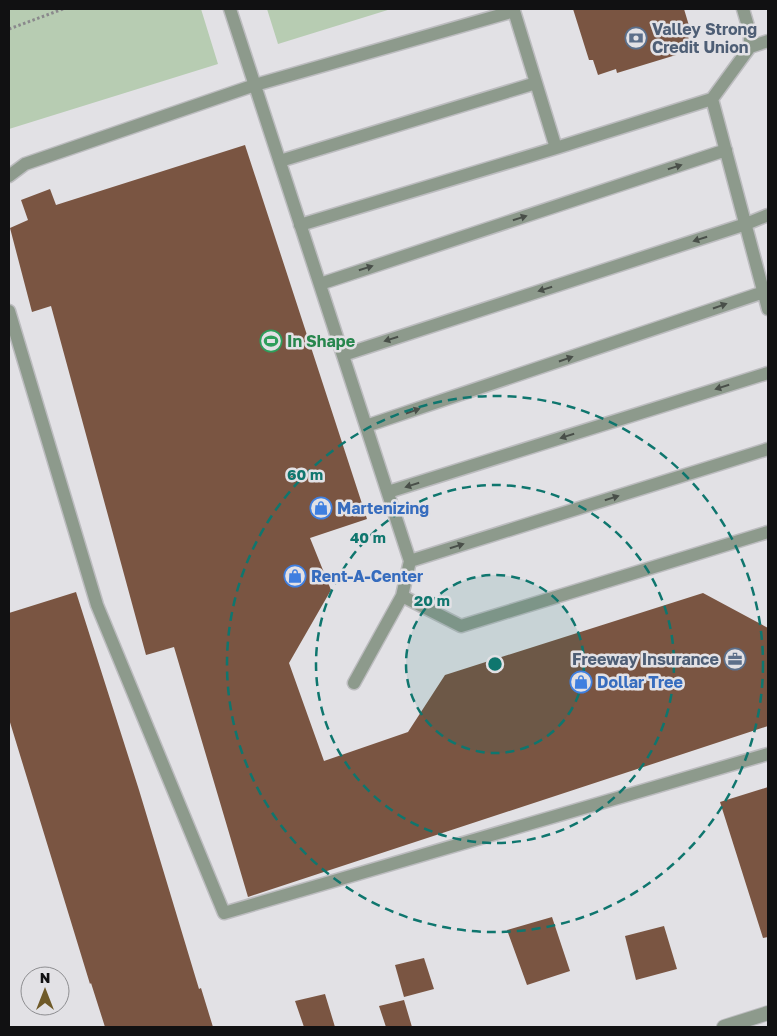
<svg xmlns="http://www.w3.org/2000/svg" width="777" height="1036" font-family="'Golos Text',sans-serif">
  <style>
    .green { fill: #b7ccb2 }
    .building { fill: #7a5542 }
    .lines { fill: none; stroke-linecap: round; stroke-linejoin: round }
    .service-casing { stroke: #bcbcbf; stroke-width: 15 }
    .minor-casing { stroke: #bcbcbf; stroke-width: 16 }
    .path { stroke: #8a898c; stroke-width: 3; stroke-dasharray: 2.5 2.5; stroke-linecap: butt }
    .service { stroke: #8d9a8c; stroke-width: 12 }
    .minor { stroke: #8d9a8c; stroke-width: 14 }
    .oneway { fill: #494f49 }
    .ring { fill: none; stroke: #0f766e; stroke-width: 2.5; stroke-dasharray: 9 6 }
    .labels { text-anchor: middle; stroke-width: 5; stroke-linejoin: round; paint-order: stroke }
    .service-label { font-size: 16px; font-weight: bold; fill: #4e5e75; stroke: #e2e1e5; text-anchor: start }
    .leisure-label { font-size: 16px; font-weight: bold; fill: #27864d; stroke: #e2e1e5; text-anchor: start }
    .shop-label { font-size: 16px; font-weight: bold; fill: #366cbe; stroke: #e2e1e5; text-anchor: start }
    .centre { fill: #0f766e; stroke: #e2e1e5; stroke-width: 2.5 }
    .ring-label { font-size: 15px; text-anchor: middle; font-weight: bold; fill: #0f766e; stroke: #e2e1e5; stroke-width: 5; stroke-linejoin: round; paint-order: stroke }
  </style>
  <rect width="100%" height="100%" fill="#e2e1e5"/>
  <!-- green -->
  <path class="green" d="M9,9H201L218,64L9,129Z
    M267,9H391L278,44Z"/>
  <!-- building -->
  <path class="building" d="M573,9H684L690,29L686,30L691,46L675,51L676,55L617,73L616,69L598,75L593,60H589Z
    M245,145L367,519L310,538L331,590L289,663L324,761L408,732L445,675L703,593L768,628V726L248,897L174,647L146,655L51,306L32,312L10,228L28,220L21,200L50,189L56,205Z
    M76,592L139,790L199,989L201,988L213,1027H105L91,983L90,984L9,719V613Z
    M768,787V937L763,938L720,802Z
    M552,917L570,971L527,985L507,930Z
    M664,926L677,969L636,980L625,936Z
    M424,958L434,989L404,997L395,965Z
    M325,994L335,1027H304L295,1001Z
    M404,1000L412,1027H386L379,1006Z"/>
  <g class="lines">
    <!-- service casing -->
    <g class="service-casing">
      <path id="service" d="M230,9L410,561L402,596L354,683
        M750,47L768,41
        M712,99L750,47V33L743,9
        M280,161L536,83
        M9,176L25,164L255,85L514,11L556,148
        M300,225L556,148L712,99L768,309
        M320,284L726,150
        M9,311L97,605L224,913L768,754
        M343,355L746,224L768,215
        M366,426L764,292L768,293
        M388,492L768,373
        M410,561L768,449
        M402,596L461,626L768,532"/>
    </g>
    <!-- minor casing -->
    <g class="minor-casing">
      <path id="minor" d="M724,1027L768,1013"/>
    </g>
    <!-- path -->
    <path class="path" d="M9,29L63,9"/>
    <!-- service -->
    <use href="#service" class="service"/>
    <!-- minor -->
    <use href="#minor" class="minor"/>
  </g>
  <!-- one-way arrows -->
  <defs><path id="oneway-solid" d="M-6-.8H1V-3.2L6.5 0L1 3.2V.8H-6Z" transform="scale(1.25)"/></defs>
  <g class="oneway">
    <use href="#oneway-solid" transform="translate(675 167) rotate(-18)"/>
    <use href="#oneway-solid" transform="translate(520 218) rotate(-18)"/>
    <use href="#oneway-solid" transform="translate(700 239) rotate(162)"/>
    <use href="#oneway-solid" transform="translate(366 268) rotate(-18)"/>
    <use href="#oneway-solid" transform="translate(545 289) rotate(162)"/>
    <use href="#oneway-solid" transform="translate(720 306) rotate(-19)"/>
    <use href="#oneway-solid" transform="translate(391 339) rotate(162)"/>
    <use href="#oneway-solid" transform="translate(566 359) rotate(-19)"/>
    <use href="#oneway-solid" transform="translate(722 387) rotate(163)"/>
    <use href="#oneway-solid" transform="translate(413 411) rotate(-19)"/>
    <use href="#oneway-solid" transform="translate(567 436) rotate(163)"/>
    <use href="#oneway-solid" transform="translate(412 485) rotate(163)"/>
    <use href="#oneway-solid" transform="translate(612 498) rotate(-17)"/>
    <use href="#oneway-solid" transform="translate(457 546) rotate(-17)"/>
  </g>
  <!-- distance rings -->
  <circle cx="495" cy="664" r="89" fill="#0f766e" fill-opacity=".12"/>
  <g class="ring">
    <circle cx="495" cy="664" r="89"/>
    <circle cx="495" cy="664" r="179"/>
    <circle cx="495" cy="664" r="268"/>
  </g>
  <!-- icons -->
  <defs>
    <g id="bank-ring" transform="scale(1.125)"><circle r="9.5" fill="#e2e1e5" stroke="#5c6f8a" stroke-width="1.5"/><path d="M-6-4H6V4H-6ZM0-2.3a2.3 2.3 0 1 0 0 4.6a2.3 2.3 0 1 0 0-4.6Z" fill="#5c6f8a"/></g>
    <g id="stadium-ring" transform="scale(1.125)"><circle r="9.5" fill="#e2e1e5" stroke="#2e9e5b" stroke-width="1.5"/><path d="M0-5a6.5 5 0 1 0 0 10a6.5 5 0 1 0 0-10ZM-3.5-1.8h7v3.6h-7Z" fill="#2e9e5b"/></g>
    <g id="shop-ring" transform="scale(1.125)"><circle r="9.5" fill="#e2e1e5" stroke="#3f7fe0" stroke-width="1.5"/><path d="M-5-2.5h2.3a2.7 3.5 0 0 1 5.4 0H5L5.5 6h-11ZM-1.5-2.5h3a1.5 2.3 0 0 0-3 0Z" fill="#3f7fe0"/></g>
    <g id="office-ring" transform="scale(1.125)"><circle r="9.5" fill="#e2e1e5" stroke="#5c6f8a" stroke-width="1.5"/><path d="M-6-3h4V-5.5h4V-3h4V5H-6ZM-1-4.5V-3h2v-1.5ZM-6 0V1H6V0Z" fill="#5c6f8a"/></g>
  </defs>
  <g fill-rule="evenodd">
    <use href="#bank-ring" x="636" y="38"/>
    <use href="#stadium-ring" x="271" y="341"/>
    <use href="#shop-ring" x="321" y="508"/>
    <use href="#shop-ring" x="295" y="576"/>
    <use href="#office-ring" x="735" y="659"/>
    <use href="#shop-ring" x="581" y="682"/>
  </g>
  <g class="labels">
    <!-- service labels -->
    <g class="service-label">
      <text x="652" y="35">Valley Strong<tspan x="652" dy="18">Credit Union</tspan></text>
      <text x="719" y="665" text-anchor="end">Freeway Insurance</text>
    </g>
    <!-- leisure labels -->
    <g class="leisure-label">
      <text x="287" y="347">In Shape</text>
    </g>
    <!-- shop labels -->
    <g class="shop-label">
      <text x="337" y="514">Martenizing</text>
      <text x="311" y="582">Rent-A-Center</text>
      <text x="597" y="688">Dollar Tree</text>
    </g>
  </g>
  <circle cx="495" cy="664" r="8" class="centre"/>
  <g class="ring-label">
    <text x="305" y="480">60 m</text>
    <text x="368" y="543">40 m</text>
    <text x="432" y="606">20 m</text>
  </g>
  <!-- border -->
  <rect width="777" height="1036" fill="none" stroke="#111112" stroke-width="20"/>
  <!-- north arrow -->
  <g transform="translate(45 991)"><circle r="24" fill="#e2e1e5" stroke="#8e8e91"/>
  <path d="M0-4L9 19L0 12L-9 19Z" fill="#6f5a29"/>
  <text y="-8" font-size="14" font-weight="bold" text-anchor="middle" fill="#111112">N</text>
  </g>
</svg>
